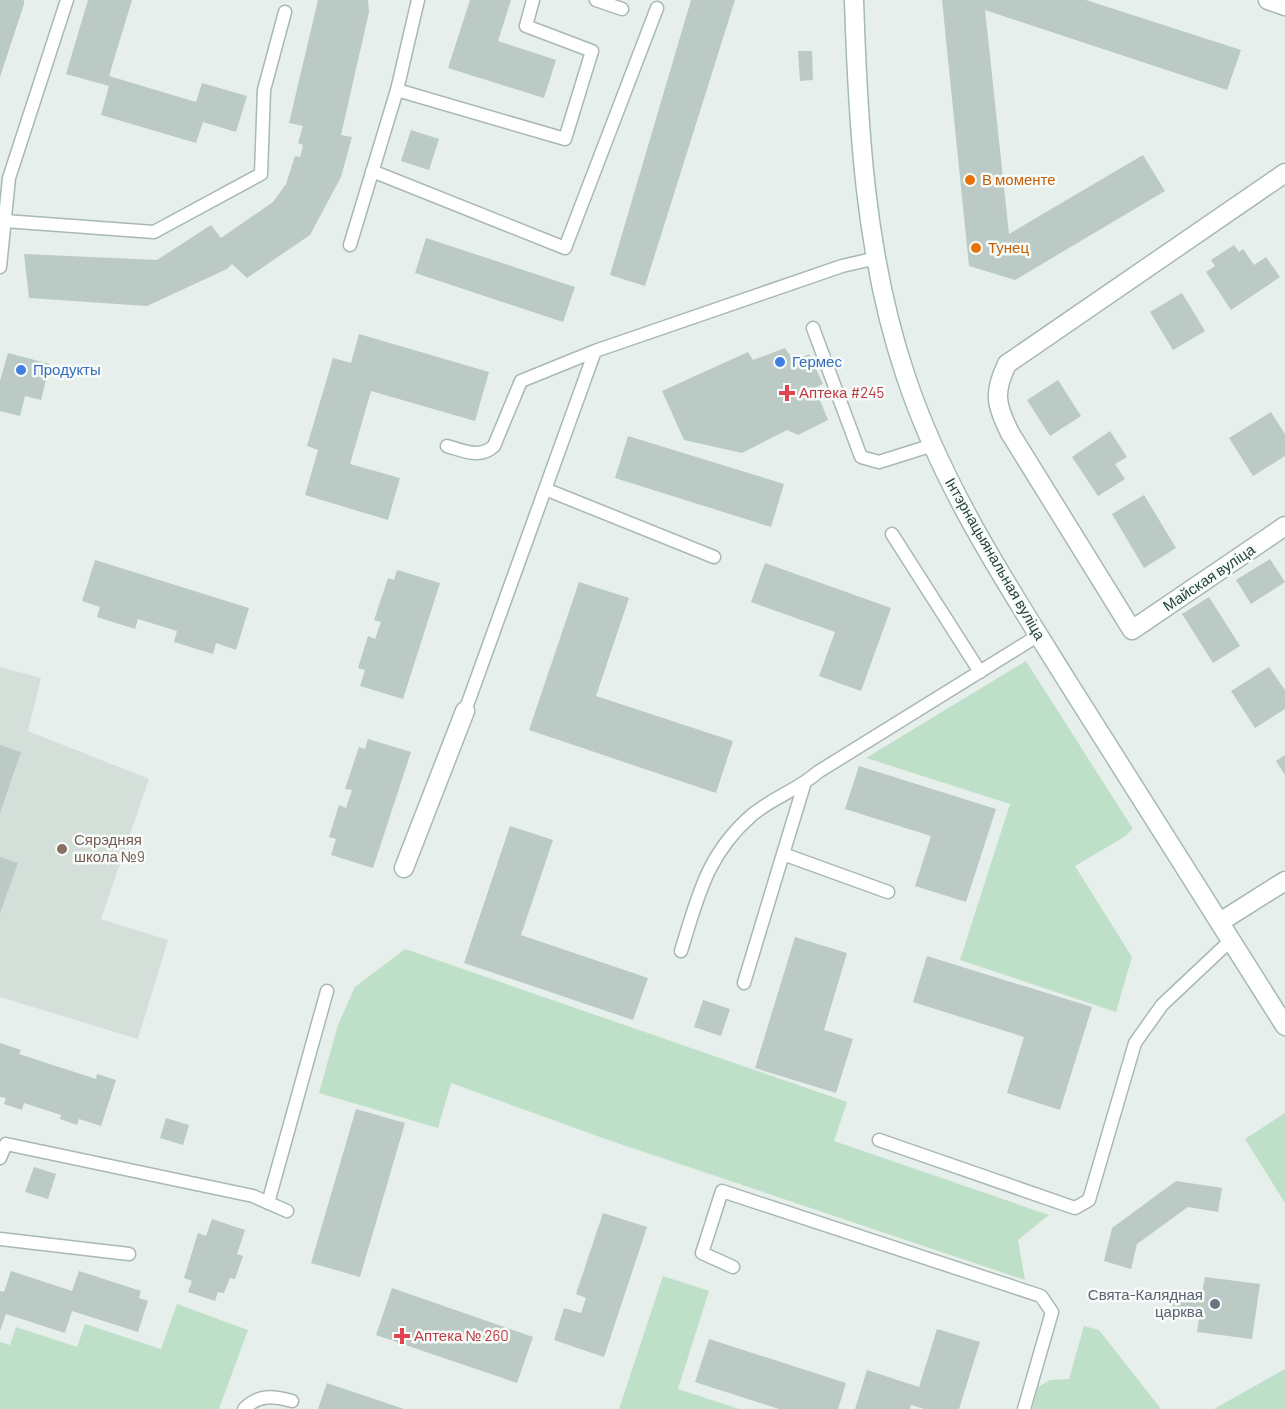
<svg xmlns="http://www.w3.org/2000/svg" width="1285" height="1409" font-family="Barlow,sans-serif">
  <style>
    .built { fill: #d4dfda }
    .green { fill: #bfe0c8 }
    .building { fill: #bbcac4 }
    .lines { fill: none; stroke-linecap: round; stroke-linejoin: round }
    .service-casing { stroke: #a8b8b2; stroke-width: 15 }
    .minor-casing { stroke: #a8b8b2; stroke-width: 21 }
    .secondary-casing { stroke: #a4bbb3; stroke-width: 21 }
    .service { stroke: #fff; stroke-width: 12 }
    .minor { stroke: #fff; stroke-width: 18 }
    .secondary { stroke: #fff; stroke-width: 18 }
    .food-dot { fill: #e8710a; stroke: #f7fbf9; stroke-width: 2 }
    .shop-dot { fill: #3f7fe0; stroke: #f7fbf9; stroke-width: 2 }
    .health-dot { fill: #e0444e; stroke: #f7fbf9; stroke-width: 2 }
    .education-dot { fill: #8d6e63; stroke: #f7fbf9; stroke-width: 2 }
    .worship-dot { fill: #6b7280; stroke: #f7fbf9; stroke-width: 2 }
    .labels { text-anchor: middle; stroke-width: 5; stroke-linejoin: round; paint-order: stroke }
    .food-label { font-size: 15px; fill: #c56008; stroke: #f7fbf9; text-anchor: start }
    .shop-label { font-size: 15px; fill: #366cbe; stroke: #f7fbf9; text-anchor: start }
    .health-label { font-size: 15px; fill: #be3a42; stroke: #f7fbf9; text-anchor: start }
    .street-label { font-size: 15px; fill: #24423a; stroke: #f7fbf9 }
    .education-label { font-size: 15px; fill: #785e54; stroke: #f7fbf9; text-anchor: start }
    .worship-label { font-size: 15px; fill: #5b616d; stroke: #f7fbf9; text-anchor: end }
  </style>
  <rect width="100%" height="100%" fill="#e6efeb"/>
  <!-- built -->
  <path class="built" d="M0,667L41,678L28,731L149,779L101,919L168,940L138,1039L0,997Z"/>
  <!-- green -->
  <path class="green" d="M1026,661L1133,829L1124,837L1075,866L1132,957L1116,1012L960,960L1010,804L866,758Z
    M405,949L847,1102L834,1141L1049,1215L1018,1240L1025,1280L611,1141L451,1083L438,1128L319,1093L338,1025L355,987Z
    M1285,1113V1203L1245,1139Z
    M663,1276L709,1291L678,1389L739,1409H619Z
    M177,1304L248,1330L219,1409H0V1342L10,1345L16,1327L77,1347L85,1324L161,1349Z
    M1084,1326L1099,1330L1161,1409H1032L1038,1387L1050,1380L1069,1379Z
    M1285,1369V1409H1214Z"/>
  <!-- building -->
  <path class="building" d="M0,0H24V4L0,77Z
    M88,0H132L109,76L196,102L202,83L247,96L236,132L203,122L196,143L101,115L109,86L66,74Z
    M318,0H368L369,12L341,135L352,137L341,177L310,235L247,278L232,264L227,269L147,306L29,298L24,254L157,260L211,225L221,238L273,202L286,184L295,156L300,157L303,145L298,143L303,126L289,123Z
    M470,0H511L498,41L556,60L544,98L448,68Z
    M691,0H735L645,286L610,275Z
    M942,0H1086L1241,50L1227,90L985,10L1009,234L1143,155L1165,191L1015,280L969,266Z
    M798,51H812L813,80L800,81Z
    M411,130L439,139L429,170L401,161Z
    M426,238L575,287L563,322L415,273Z
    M1234,245L1239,252L1243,249L1254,265L1266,257L1280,277L1231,310L1206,272L1215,266L1211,260Z
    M1182,293L1205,331L1173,350L1150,312Z
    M359,334L489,372L475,421L371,391L350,464L400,478L388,520L305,495L318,450L307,446L333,358L351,363Z
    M785,348L794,361L809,354L823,384L815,388L828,420L798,435L787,430L742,453L684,440L662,391L748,352L753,360Z
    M8,353L50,364L41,400L25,396L20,416L0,411V381Z
    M1058,380L1081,416L1050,436L1027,400Z
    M1271,412L1285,434V456L1253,476L1229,438Z
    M1110,431L1127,457L1115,464L1125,479L1098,496L1072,457Z
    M628,436L784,484L771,527L615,478Z
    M1144,495L1176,548L1144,568L1112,514Z
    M1270,559L1285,582L1251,604L1236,580Z
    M95,560L249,608L236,650L216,643L213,654L174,642L177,631L138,619L135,629L97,617L100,607L82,601Z
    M765,563L891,608L861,691L819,676L835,632L751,602Z
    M397,570L440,583L403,699L360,686L365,670L358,668L368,636L375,639L381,622L374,620L388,578L394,580Z
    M579,582L629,598L596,696L733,741L716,793L529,730Z
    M1209,597L1240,646L1213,663L1182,614Z
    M1269,667L1285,690V709L1255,728L1231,691Z
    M368,739L411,752L373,868L331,855L336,839L329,837L339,805L346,808L352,790L345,789L359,747L365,749Z
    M0,745L21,752L0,813Z
    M1285,755V775L1276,761Z
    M859,766L996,809L966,902L915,886L931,836L845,809Z
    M510,826L553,840L521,935L648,978L633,1020L464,963Z
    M0,857L18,863L0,913Z
    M795,937L847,953L824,1030L853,1039L836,1093L755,1068Z
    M927,956L1092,1007L1060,1110L1007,1093L1024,1037L913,1002Z
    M703,1000L730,1009L721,1036L694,1027Z
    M0,1043L21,1050L19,1054L96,1079L97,1074L116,1080L101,1126L79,1119L77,1125L60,1119L61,1115L24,1103L22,1110L4,1104L6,1098L0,1097Z
    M356,1109L405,1123L360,1277L311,1263Z
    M166,1118L189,1125L183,1145L160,1138Z
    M34,1167L56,1174L48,1199L25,1192Z
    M1176,1181L1222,1188L1218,1212L1188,1207L1137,1244L1131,1269L1104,1261L1112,1228Z
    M603,1213L647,1227L604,1357L554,1340L564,1308L581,1313L586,1298L576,1294Z
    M212,1219L245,1230L237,1254L243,1256L235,1279L230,1278L224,1293L218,1292L215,1301L188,1292L192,1281L184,1278L198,1233L206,1236Z
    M11,1271L72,1291L79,1271L141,1291L139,1298L148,1301L138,1332L72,1311L65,1333L6,1314L0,1331V1291L4,1292Z
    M1205,1277L1260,1284L1252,1339L1197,1332L1200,1313L1171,1309L1174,1290L1202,1293Z
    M392,1288L533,1337L517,1383L376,1335Z
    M937,1329L980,1342L959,1409H924L911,1405L910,1409H855L867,1370L919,1387Z
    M709,1339L846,1383L838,1409H779L695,1382Z
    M327,1383L404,1409H318Z"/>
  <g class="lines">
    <!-- service casing -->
    <g class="service-casing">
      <path id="service" d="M596,0L622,9
        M397,90L565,139L592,51L526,26L533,0
        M372,171L565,248L657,8
        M5,221L154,232L261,174L264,90L285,12
        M350,245L397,90L418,0
        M0,267L9,178L67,0
        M813,328L861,457L879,462L933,445
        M447,446C464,451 480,459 494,446L521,381L595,351
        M545,489L714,557
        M892,534L980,672
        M465,711L595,351L842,266L877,258
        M804,785L783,854L888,892
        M681,951C698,896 707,854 752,815C772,798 798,790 818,772L1039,635
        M744,983L783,854
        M879,1140L1075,1208L1089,1200L1135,1043L1162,1005L1231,940
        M0,1158L6,1144L253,1196L287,1211
        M268,1203L327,991
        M0,1239L129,1254
        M733,1267L702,1253L722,1191L1041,1296L1052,1312L1024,1409
        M244,1409C259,1394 273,1396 292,1401"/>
    </g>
    <!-- minor casing -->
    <g class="minor-casing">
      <path id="minor" d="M1268,0L1285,6
        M1285,173L1007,364C993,393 996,405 1010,433L1132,630L1285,526
        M404,868L465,711
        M1220,922L1285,881"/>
    </g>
    <!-- secondary casing -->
    <g class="secondary-casing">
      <path id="secondary" d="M854,0C858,127 865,256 906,377C943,488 1008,586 1069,684C1141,798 1213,912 1285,1026"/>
    </g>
    <!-- service -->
    <use href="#service" class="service"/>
    <!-- minor -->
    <use href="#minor" class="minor"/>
    <!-- secondary -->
    <use href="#secondary" class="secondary"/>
  </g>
  <!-- markers -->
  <g class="food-dot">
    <circle cx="970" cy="180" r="6"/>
    <circle cx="976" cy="248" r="6"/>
  </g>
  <g class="shop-dot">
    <circle cx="780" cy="362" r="6"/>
    <circle cx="21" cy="370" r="6"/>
  </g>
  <g class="health-dot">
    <path d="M784 384h6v6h6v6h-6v6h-6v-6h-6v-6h6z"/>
    <path d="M399 1327h6v6h6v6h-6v6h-6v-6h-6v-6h6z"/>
  </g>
  <circle class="education-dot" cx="62" cy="849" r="6"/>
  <circle class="worship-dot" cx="1215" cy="1304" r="6"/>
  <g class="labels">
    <!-- food labels -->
    <g class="food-label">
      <text x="982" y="185">В моменте</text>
      <text x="988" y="253">Тунец</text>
    </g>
    <!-- shop labels -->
    <g class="shop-label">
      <text x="792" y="367">Гермес</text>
      <text x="33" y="375">Продукты</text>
    </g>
    <!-- health labels -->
    <g class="health-label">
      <text x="799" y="398">Аптека #245</text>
      <text x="414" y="1341">Аптека № 260</text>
    </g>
    <!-- street labels -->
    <g class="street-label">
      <text transform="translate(995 559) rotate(60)" y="5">Інтэрнацыянальная вуліца</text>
      <text transform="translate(1209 578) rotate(-34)" y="5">Майская вуліца</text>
    </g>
    <!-- education labels -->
    <g class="education-label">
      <text x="74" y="845">Сярэдняя<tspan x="74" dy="17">школа №9</tspan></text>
    </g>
    <!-- worship labels -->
    <g class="worship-label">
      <text x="1203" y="1300">Свята-Калядная<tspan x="1203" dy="17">царква</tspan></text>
    </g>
  </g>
</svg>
